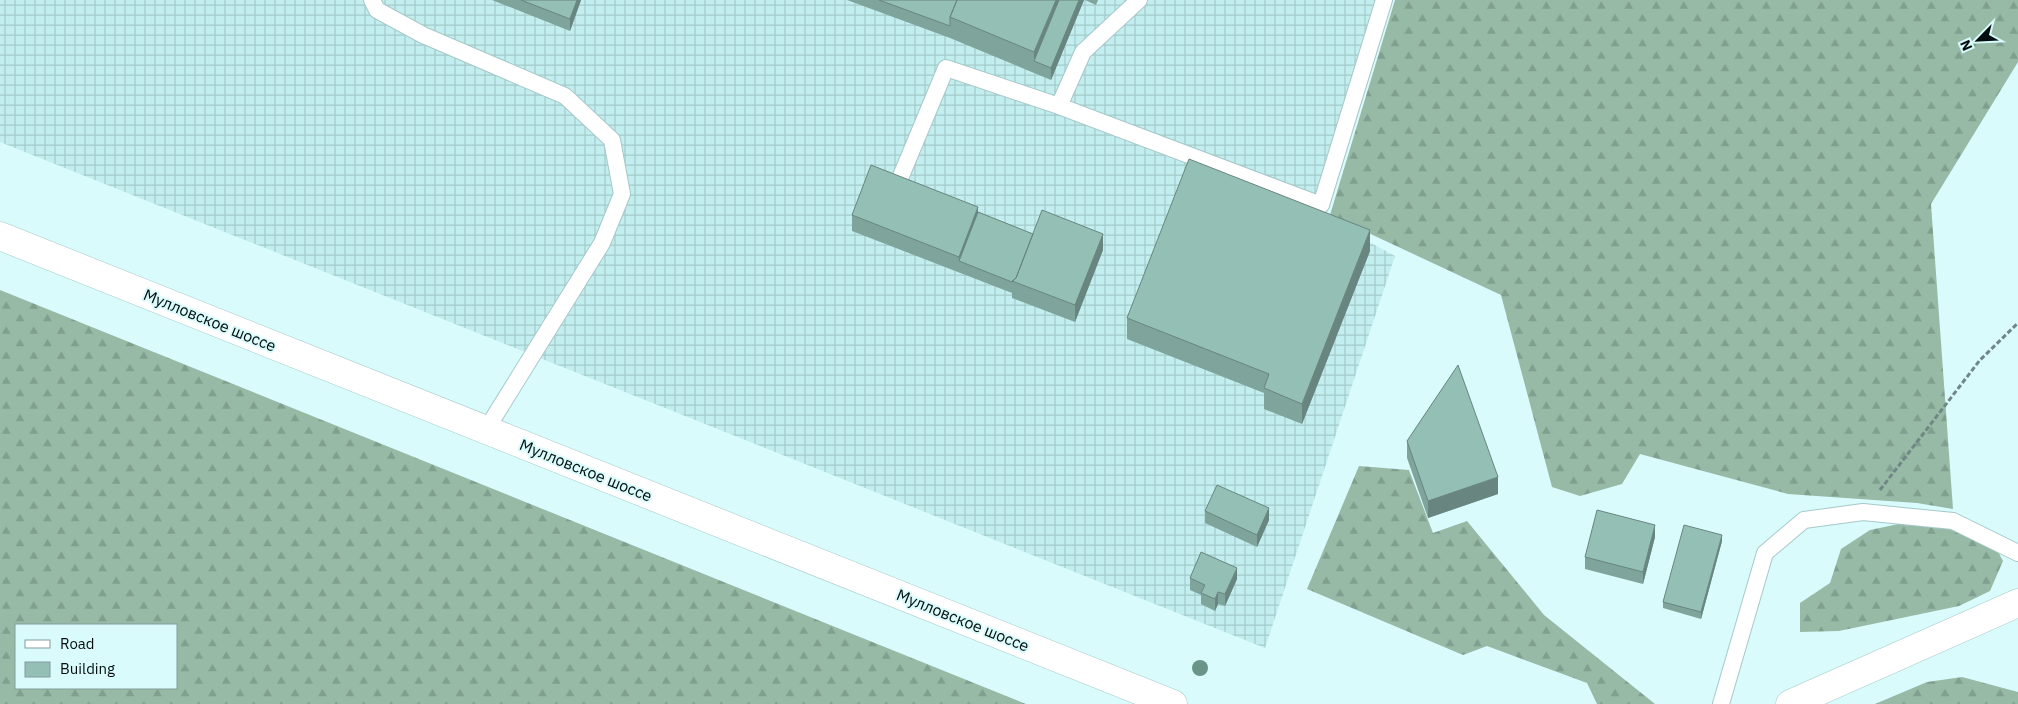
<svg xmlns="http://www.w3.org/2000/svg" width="2018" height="704" font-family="'IBM Plex Sans',sans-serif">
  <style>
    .industrial { fill: url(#industrial-grid) }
    .forest { fill: url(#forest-firs); fill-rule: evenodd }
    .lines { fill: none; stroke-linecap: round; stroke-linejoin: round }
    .lane-casing { stroke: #a7c8c9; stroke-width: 18 }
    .street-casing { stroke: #a7c8c9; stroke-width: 29 }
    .highway-casing { stroke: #a7c8c9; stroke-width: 29 }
    .path { stroke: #708687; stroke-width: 3; stroke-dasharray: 5 2.5; stroke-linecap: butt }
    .lane { stroke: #fff; stroke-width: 16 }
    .street { stroke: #fff; stroke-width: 28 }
    .highway { stroke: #fff; stroke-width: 28 }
    .tree { fill: #6a9488 }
    .wall { fill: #7fa49c }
    .shaded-wall { fill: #68867f }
    .building { fill: #94bfb5; stroke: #68867f }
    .labels { text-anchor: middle; stroke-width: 4; stroke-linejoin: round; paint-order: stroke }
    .street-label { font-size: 16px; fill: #030d0e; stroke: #d9fbfc }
  </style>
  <defs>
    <pattern id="industrial-grid" width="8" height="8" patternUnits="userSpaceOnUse" patternTransform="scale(1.25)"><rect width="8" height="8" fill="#c2eeef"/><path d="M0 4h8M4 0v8" fill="none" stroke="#a5cbcc"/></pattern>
    <pattern id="forest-firs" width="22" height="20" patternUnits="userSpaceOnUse" patternTransform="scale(1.25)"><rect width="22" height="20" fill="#96baa6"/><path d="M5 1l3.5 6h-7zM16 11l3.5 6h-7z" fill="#809f8e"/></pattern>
  </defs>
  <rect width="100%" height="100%" fill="#d9fbfc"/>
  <!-- industrial -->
  <path class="industrial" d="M0,0H1393L1319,215L1395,256L1265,648L0,142Z"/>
  <!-- forest -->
  <path class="forest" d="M1395,0H2018V62L1931,204L1953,509L1917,503L1788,494L1640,454L1622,484L1580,496L1552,487L1501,295L1330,215Z
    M0,290L1026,704H0ZM16,625H176V688H16Z
    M1359,466L1409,470L1433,533L1467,521L1544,615L1655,704H1597L1587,683L1487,646L1463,655L1307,589Z
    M1908,522L1944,527L1995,546L2003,561L1990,591L1959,606L1839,631L1800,632V603L1830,583L1841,549L1870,530Z
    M1962,677L2018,692V704H1875L1927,682Z"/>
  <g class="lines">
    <!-- lane casing -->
    <g class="lane-casing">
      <path id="lane" d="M372,0L377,10L423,35L565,96L612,140L622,194L602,243L486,430
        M1059,106L1083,52L1139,0
        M901,176L946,68L1059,106L1321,205L1384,0
        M1721,704L1765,553L1804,520L1863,512L1953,521L2018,553"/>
    </g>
    <!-- street casing -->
    <g class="street-casing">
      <path id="street" d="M1790,704L2018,603"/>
    </g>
    <!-- highway casing -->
    <g class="highway-casing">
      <path id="highway" d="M0,236L1173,704"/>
    </g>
    <!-- path -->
    <path class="path" d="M1880,490L1980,360L2018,323"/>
    <!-- lane -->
    <use href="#lane" class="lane"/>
    <!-- street -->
    <use href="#street" class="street"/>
    <!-- highway -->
    <use href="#highway" class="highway"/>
  </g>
  <!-- trees -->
  <circle class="tree" cx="1200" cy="668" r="8"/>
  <!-- wall -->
  <path class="wall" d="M492,0H581L570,31Z
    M847,0H1084L1051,80L950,38Z
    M1085,0H1098L1096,5Z
    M978,212L1033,234L1103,250L1075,322L1012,298V293L852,231V215Z
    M1370,251L1302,424L1264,409V393L1127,339V318Z
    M1407,441L1498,494L1428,518L1407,458Z
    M1205,511L1269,520L1257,547L1205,523Z
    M1655,537L1643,584L1585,569V557Z
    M1722,541L1701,619L1663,608V602Z
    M1190,578L1237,579L1225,606L1218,604L1215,611L1201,604V595L1190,590Z"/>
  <!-- shaded-wall -->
  <path class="shaded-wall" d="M577,0H581L570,31V19Z
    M1056,0H1064L1034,61V52Z
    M1079,0H1084L1051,80V68Z
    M978,207V224L959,261V257Z
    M1370,230V251L1302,424V404Z
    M1103,234V250L1075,322V305Z
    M1498,477V494L1428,518V501Z
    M1269,508V520L1257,547V535Z
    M1655,525V537L1643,584V572Z
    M1722,535V541L1701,619V612Z
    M1237,568V579L1225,606V594Z
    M1218,592V604L1215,611V599Z"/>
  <!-- building -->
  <path class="building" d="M521,0H577L570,19Z
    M879,0H957L950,17V26Z
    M957,0H1056L1034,52L950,17Z
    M1059,0H1079L1051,68L1034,61Z
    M1189,159L1370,230L1302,404L1264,388L1269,374L1127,318Z
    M871,165L978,207L959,257L852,215Z
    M1042,210L1103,234L1075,305L1012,281L1016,278Z
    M978,212L1033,234L1016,278L1012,282L959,261Z
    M1458,365L1498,477L1428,501L1407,441Z
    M1217,485L1269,508L1257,535L1205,511Z
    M1597,510L1655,525L1643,572L1585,557Z
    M1684,525L1722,535L1701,612L1663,602Z
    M1201,552L1237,568L1225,594L1218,592L1215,599L1201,593L1205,585L1190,578Z"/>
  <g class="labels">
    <!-- street labels -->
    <g class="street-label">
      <text transform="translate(210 320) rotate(22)" y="6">Мулловское шоссе</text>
      <text transform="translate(586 470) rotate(22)" y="6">Мулловское шоссе</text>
      <text transform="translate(963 620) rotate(22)" y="6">Мулловское шоссе</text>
    </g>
  </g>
  <!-- legend -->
  <rect x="15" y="624" width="162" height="65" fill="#d9fbfc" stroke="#839c9d"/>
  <rect x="25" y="640" width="25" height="8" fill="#ffffff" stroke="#839c9d"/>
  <text x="60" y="649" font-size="15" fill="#030d0e">Road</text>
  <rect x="25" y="662" width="25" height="15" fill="#94bfb5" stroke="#839c9d"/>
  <text x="60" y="674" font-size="15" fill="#030d0e">Building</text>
  <!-- north arrow -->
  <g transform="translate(1978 40) rotate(246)" stroke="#d9fbfc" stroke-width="4" paint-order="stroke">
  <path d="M0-4L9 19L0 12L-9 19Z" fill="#030d0e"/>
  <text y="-8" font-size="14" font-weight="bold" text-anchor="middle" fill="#030d0e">N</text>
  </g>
</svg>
